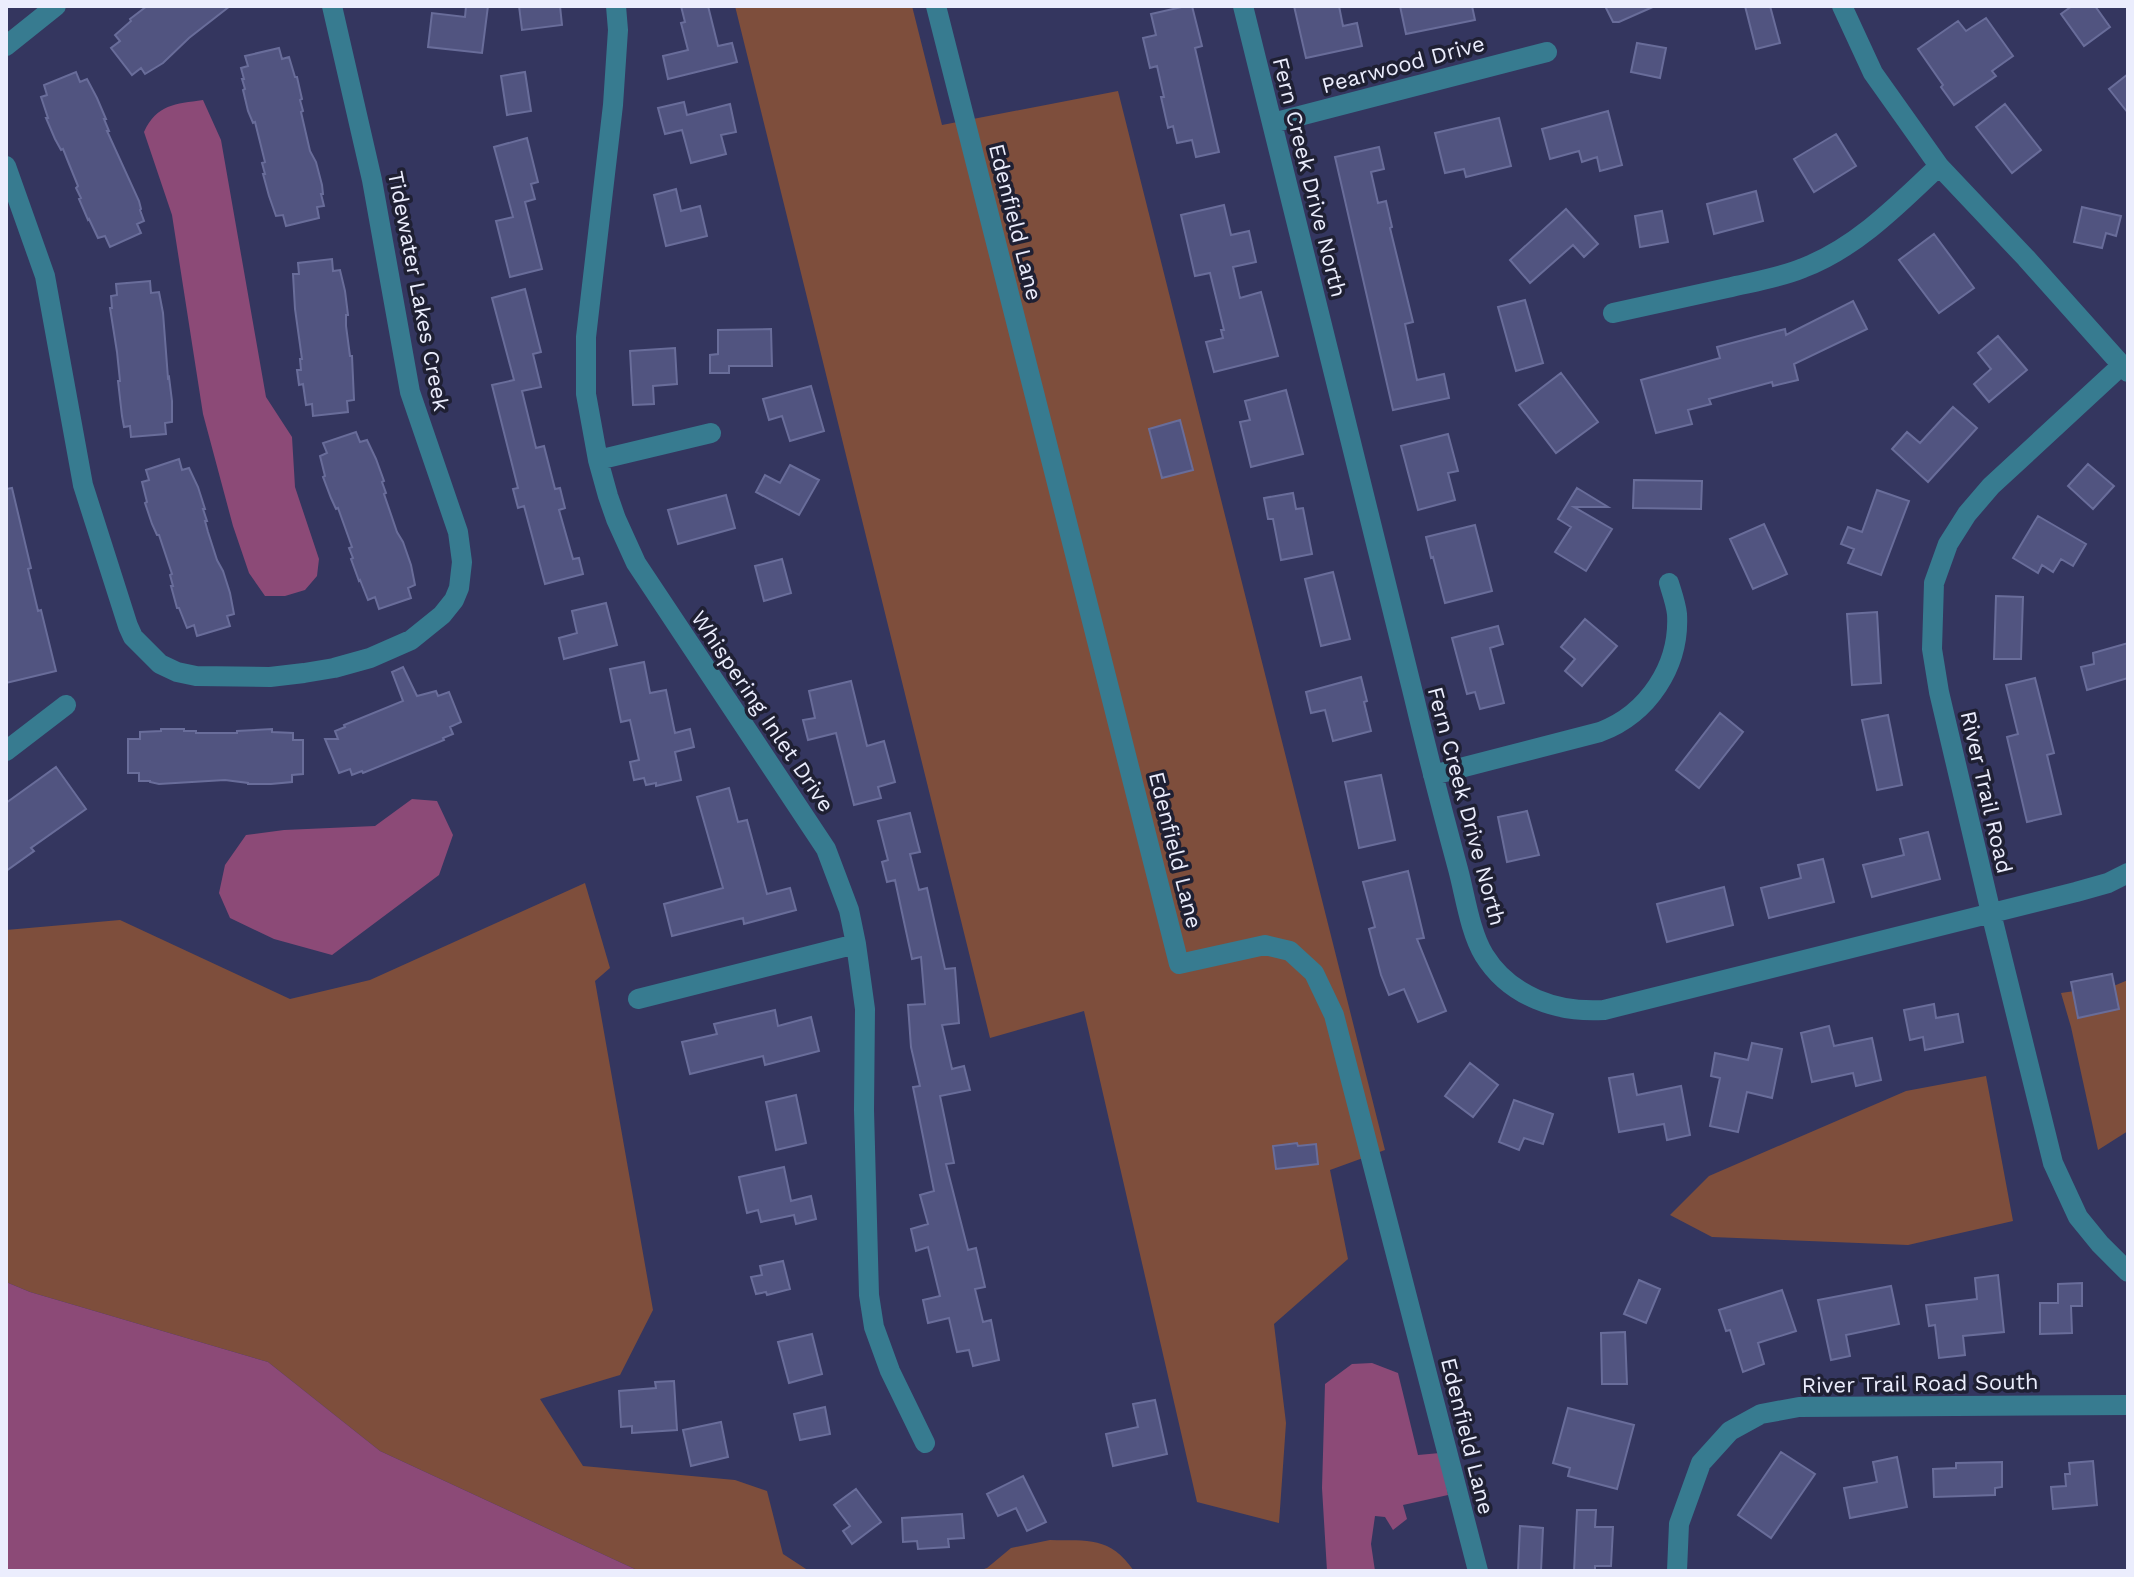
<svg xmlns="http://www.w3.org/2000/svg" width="2134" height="1577" font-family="'Work Sans',sans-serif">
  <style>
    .green { fill: #7e4e3c }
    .water { fill: #8c4a77 }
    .building { fill: #515480; stroke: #696d9a; stroke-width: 2 }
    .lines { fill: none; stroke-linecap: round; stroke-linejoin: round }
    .minor { stroke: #377b90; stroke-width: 20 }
    .labels { text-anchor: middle; stroke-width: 7; stroke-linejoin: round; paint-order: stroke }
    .street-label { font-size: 22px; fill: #ebedfd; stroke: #1f2033 }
  </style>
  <rect width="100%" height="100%" fill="#34365f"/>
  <!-- green -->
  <path class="green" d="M735,6H912L942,125L1118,91L1385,1150L1330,1170L1348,1259L1274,1324L1286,1423L1279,1523L1197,1502L1084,1011L990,1038Z
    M585,883L610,968L595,981L653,1310L620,1375L540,1399L583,1466L735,1480L767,1491L783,1554L806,1569L822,1571H639L380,1451L268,1362L30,1292L6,1282V930L120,920L290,999L370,980Z
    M2128,980V1131L2098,1150L2071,1027L2061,993L2116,985Z
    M1986,1076L2013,1221L1908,1245L1712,1237L1670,1215L1709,1176L1906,1091Z
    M1050,1540C1088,1541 1110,1536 1134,1571H978L987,1568L1011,1548Z"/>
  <!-- water -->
  <path class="water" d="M203,100L221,140L266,397L292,437L295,487L319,559L317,576L305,590L285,596H265L249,573L233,526L203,414L172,215L144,132C157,104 175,104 203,100Z
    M412,799L437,801L453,835L439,875L332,955L274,939L230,918L219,893L225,865L246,835L284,830L375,826Z
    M6,1282L30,1292L268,1362L380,1451L639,1571H6Z
    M1372,1363L1398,1373L1418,1455L1440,1453L1448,1495L1403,1505L1407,1519L1393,1530L1385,1517L1375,1516L1371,1544L1375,1571H1327L1322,1488L1325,1384L1352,1364Z"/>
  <!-- building -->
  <path class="building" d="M147,6H230L189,38L163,63L145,74L141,68L132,75L111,48L120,41L115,35L131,21L130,19Z
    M466,6H488L482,53L428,47L432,13L465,17Z
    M519,6H560L562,25L522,30Z
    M681,6H708L718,46L732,43L737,62L668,79L663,56L688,50L681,23L685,22Z
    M1186,6H1192L1202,46L1195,48L1219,152L1196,157L1192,140L1177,143L1173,126L1168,128L1161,97H1164L1157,66L1150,68L1143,38L1156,35L1151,14Z
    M1294,6H1339L1343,26L1357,23L1362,46L1306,58Z
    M1400,6H1472L1475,20L1406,34Z
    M1605,6H1655L1619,22H1613Z
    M1745,6H1770L1780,43L1756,49Z
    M2072,6H2095L2110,27L2084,46L2061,14Z
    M1986,18L2013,56L1992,71L1996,76L1954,105L1941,87L1943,85L1918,49L1958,21L1966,31Z
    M1637,43L1666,48L1660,78L1631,72Z
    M279,48L282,59L289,57L295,77H297L302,99L300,100L303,111L301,112L310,151L316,162L322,185L323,194H321L324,206L317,207L319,218L286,226L283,215L276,216L269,196L263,174H265L262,163L265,162L255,122L253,123L248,111L243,90L245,89L242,79H244L241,68L248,66L245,56Z
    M76,72L80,82L87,79L97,98L106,119H104L109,131H107L139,201L141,209L140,210L144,221L137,224L141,233L110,247L105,236L98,238L89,219L88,220L79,199L81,198L76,188L78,186L67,159L63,149L61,150L55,139L46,118H48L41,97L47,95L44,85Z
    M525,72L531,111L507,115L501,76Z
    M2128,74V113L2109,89Z
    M684,102L687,115L730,104L736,132L721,135L726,154L691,163L682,130L665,134L658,108Z
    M2005,104L2041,150L2012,173L1976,127Z
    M1608,111L1622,165L1600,171L1597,157L1582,162L1579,151L1550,159L1542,129Z
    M1499,118L1511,166L1466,177L1464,169L1445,173L1435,133Z
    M1836,134L1856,166L1814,192L1794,159Z
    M527,138L538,182L531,184L535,199L525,202L542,269L510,277L496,221L513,217L494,147Z
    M1379,147L1384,169L1371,172L1378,203L1386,201L1392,227L1390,228L1413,322L1405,324L1417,380L1444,374L1449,398L1393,410L1335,157Z
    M676,189L681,211L700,206L707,236L666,246L654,195Z
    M1756,191L1763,221L1714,234L1707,204Z
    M1224,205L1231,235L1249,231L1256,262L1233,267L1240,298L1261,292L1278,356L1214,372L1206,342L1223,338L1221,330H1224L1210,273L1195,276L1181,215Z
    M2082,207L2121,216L2116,236L2106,233L2102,248L2074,242Z
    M1566,209L1598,244L1584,257L1573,245L1530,283L1510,260Z
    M1662,211L1668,242L1640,247L1635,216Z
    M1934,234L1974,288L1939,313L1899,260Z
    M332,259L333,271L340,270L345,291L348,315H346V326L350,356H352L354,400L347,401L348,412L313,416L312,404L306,405L303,384L299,385L297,370H301L300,359H302L295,309L293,274H299L298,263Z
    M150,281L151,293L159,292L163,313L168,378L169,377L172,401V422L165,423L166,434L131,437L130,426L124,427L122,416L118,381H120L117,352L110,308H112L111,296L117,295L116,284Z
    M525,289L541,352L533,354L541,387L522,391L536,448L544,446L555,489L560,488L565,508L559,510L573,559L579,558L583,574L545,584L524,506L518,508L513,489L518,488L492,385L514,380L492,298Z
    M1525,300L1543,363L1516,371L1498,307Z
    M1853,301L1867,329L1794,364L1798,380L1773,386L1772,382L1709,399L1711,404L1688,410L1692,424L1656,433L1641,380L1720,358L1717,347L1785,329L1786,335Z
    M771,329L772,366H729V373H710V355L718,354V330Z
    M1998,336L2027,370L1989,402L1974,384L1991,369L1978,353Z
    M675,348L677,384L653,386L654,404L633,405L630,351Z
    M1561,373L1598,422L1556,453L1519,405Z
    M811,386L824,431L790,441L782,416L769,420L763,399Z
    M1286,390L1303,454L1251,467L1240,422L1250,420L1245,401Z
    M1953,407L1977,428L1928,482L1892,449L1907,432L1920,443Z
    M1180,420L1193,470L1162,478L1149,429Z
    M356,432L360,442L367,440L376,459L384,481L382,482L386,493L384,494L397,532L403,542L411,565L415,585L408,588L411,598L379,609L375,597L368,600L360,580L359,581L351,559L353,558L349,548L352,547L338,508L336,509L331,498L323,477L325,476L320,456L327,453L323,443Z
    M1448,434L1458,471L1448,473L1455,500L1418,510L1401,446Z
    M179,459L182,470L189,468L198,487L205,509H203L207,521H205L208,532L217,560L223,571L230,593L234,614L227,616L230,626L197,636L194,625L187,628L179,608H177L171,586H173L170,575L172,574L159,535H157L152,524L145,503L147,502L142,482L149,480L146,470Z
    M2088,464L2114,486L2093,509L2068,486Z
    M790,465L819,480L799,515L756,492L765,475L780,483Z
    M1634,480L1702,481L1701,509L1633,508Z
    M12,488L31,568L28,569L38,611L41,610L56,671L6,683V489Z
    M1577,488L1608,507H1574L1612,529L1586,571L1555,552L1571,527L1558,519Z
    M1877,490L1909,501L1881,575L1848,563L1854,549L1841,544L1848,527L1862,532Z
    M1293,493L1296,509L1303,508L1312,554L1281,560L1273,519H1268L1264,498Z
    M726,495L735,528L678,544L668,510Z
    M2038,516L2086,544L2073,566L2061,559L2053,572L2042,565L2038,573L2013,558Z
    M1764,524L1787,574L1753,589L1730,539Z
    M1475,525L1492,591L1445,603L1433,557L1431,558L1426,537Z
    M782,559L791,593L764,601L755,566Z
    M1333,572L1350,639L1321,646L1305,579Z
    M1996,596L2023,597L2021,659H1994Z
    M606,603L617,645L564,659L559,638L577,633L572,611Z
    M1877,612L1881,683L1852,685L1847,614Z
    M1585,619L1617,646L1582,686L1565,671L1575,659L1561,647Z
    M1498,626L1503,644L1490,648L1504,703L1480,709L1475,692L1467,694L1452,638Z
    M2128,643V678L2087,690L2081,667L2094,664L2093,653Z
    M644,662L650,693L666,690L675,733L690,729L694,747L675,752L681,780L656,786V783L646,785L644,778L634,780L630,762L639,760L630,720L621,722L610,669Z
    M403,667L417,696L436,691L438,696L449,692L461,722L450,727L453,734L443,738L444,740L363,773L362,771L352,775L350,769L339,773L325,739H338L335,731L345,727L344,725L403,701L392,672Z
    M1361,677L1367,701L1364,702L1371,731L1333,741L1325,710L1311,713L1306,692Z
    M2035,678L2054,753L2047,755L2061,814L2027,822L2007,737L2018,734L2006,685Z
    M851,681L867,746L884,741L895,782L878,787L881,798L854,805L836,733L808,740L803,720L815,718L809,691Z
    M1720,713L1743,732L1699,788L1676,770Z
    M1888,715L1902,785L1877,790L1862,720Z
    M161,729H184V731H196V733H237V731L272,729V732L293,733V740H303V774L292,775V782L271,784H248V783L225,780L159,784L150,782V781H139V773H128V739H140V732L161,731Z
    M56,767L86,809L31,848L34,851L6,871V803Z
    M1381,775L1395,840L1359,848L1345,782Z
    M729,788L738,822L747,820L767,894L790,888L796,910L744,924L743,918L672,936L664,904L723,888L697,797Z
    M1527,811L1539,855L1507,862L1498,817Z
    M910,813L920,852L910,854L919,890L927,888L945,969L955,968L959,1023L942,1025L952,1069L964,1066L970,1090L940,1096L954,1163L946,1164L968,1250L976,1248L985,1287L975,1289L983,1322L991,1320L999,1360L973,1366L969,1350L957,1352L949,1318L928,1323L923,1300L940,1296L928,1247L916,1251L911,1229L928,1224L920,1195L934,1191L913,1087L920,1086L911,1047L908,1005L925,1004L921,957L912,959L895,880L887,882L882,862L888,860L878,821Z
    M1928,832L1940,879L1872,897L1863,865L1904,855L1900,839Z
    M1823,859L1834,902L1769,918L1761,888L1801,878L1798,865Z
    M1408,871L1424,938L1417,939L1446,1011L1418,1022L1404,989L1389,995L1381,975L1369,929L1375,927L1363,882Z
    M1724,887L1733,925L1667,942L1657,904Z
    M2112,974L2119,1009L2078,1018L2071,982Z
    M1934,1004L1936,1018L1958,1014L1963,1042L1925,1050L1923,1037L1910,1040L1904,1010Z
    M775,1010L778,1026L811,1017L819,1051L765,1065L763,1056L690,1074L682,1042L717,1034L714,1024Z
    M1829,1026L1834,1046L1872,1038L1881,1080L1856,1086L1853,1073L1812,1082L1801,1033Z
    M1752,1043L1782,1049L1772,1098L1747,1092L1738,1132L1710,1126L1720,1078L1711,1076L1715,1053L1748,1060Z
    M1470,1063L1498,1085L1473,1117L1445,1096Z
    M1633,1074L1637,1095L1681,1086L1690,1135L1667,1140L1664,1124L1619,1132L1609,1078Z
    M796,1095L806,1143L776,1150L766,1102Z
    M1514,1100L1553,1114L1543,1144L1524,1138L1519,1150L1499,1142Z
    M1297,1143L1298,1146L1316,1144L1318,1164L1276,1169L1273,1146Z
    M784,1167L791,1201L811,1196L816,1219L796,1224L794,1215L761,1222L758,1210L747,1213L739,1177Z
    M783,1261L790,1289L767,1295L766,1292L756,1294L751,1277L762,1275L760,1266Z
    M1998,1275L2004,1332L1963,1336L1965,1355L1939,1358L1935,1325L1929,1326L1926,1305L1977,1299L1975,1278Z
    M1639,1280L1660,1289L1646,1323L1624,1314Z
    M2082,1283V1306H2071L2072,1333L2040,1334V1303H2058V1284Z
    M1891,1286L1899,1324L1846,1335L1850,1356L1831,1360L1818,1300Z
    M1782,1290L1796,1331L1758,1343L1764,1364L1743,1372L1730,1330L1726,1331L1719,1310Z
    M1625,1332L1627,1384H1602L1601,1333Z
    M812,1334L822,1374L789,1383L778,1342Z
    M674,1381L677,1430L632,1433V1426L621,1427L619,1391L656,1388L655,1382Z
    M1155,1400L1167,1454L1113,1466L1106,1434L1138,1427L1133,1404Z
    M825,1407L830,1434L800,1440L794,1414Z
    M1568,1408L1634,1425L1617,1489L1568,1476L1570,1468L1553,1463Z
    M721,1422L728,1457L691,1466L683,1430Z
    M1781,1452L1815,1474L1771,1538L1738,1515Z
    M1897,1457L1907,1507L1850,1518L1844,1488L1877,1482L1873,1462Z
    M2093,1461L2097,1505L2053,1509L2051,1487L2066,1486L2065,1474H2070L2069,1463Z
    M2002,1462V1487L1995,1488V1495L1934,1497L1933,1469L1956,1468V1463Z
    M1023,1476L1046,1522L1027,1531L1016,1508L998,1516L987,1494Z
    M856,1489L881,1522L852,1544L843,1531L850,1526L834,1505Z
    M1577,1510H1596L1595,1527H1613L1611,1566H1595V1571H1574Z
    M962,1514L964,1538L948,1539L949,1547L918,1549L917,1541L903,1542L902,1518Z
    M1520,1526L1543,1528L1541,1571H1518Z"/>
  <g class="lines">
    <!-- minor -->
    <path class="minor" d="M616,6L618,30L613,105L586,337V394L598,460L608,496L616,519L636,563L826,849L849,910L856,944L865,1009L864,1110L869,1295L874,1327L890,1371L925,1443
      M936,6L1179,964L1265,945L1290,951L1314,973L1334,1015L1478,1571
      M1243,6C1300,235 1356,464 1413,693C1427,752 1442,810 1458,869C1465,895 1470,932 1484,955C1510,997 1558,1013 1604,1010L2076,892L2108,883L2128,873
      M1842,6L1873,73L1939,166L2026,258L2128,372
      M6,46L56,6
      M1272,123L1547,52
      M6,166L45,276L83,485L128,626L133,637L160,664L177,672L196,676L270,677L304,673L334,668L370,658L411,640L442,615L454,600L459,588L462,562L458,532L410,392L372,180L332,6
      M1613,313C1651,305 1689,296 1727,288C1752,282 1779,278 1803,268C1856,248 1899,204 1939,166
      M2122,365L1991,486L1967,514L1948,544L1934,583L1932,649L1939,692L1991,913L2053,1163L2078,1217L2100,1244L2128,1272
      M598,460L711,433
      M6,751L66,705
      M1433,775L1600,732C1648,714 1680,666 1677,614C1676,604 1672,593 1669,583
      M638,999L856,944
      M1677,1571L1679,1524L1701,1463L1730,1431L1761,1414L1799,1407L2128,1405"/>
  </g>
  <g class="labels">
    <!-- street labels -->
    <g class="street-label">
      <text transform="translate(1403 64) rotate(-15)" y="8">Pearwood Drive</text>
      <text transform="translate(1310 177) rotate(76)" y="8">Fern Creek Drive North</text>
      <text transform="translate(1016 222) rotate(76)" y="8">Edenfield Lane</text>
      <text transform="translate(419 291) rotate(79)" y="8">Tidewater Lakes Creek</text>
      <text transform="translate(763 711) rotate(56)" y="8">Whispering Inlet Drive</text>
      <text transform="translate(1987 792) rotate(77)" y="8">River Trail Road</text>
      <text transform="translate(1467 806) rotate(75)" y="8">Fern Creek Drive North</text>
      <text transform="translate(1176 850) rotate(76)" y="8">Edenfield Lane</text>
      <text transform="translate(1920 1383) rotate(-1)" y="8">River Trail Road South</text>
      <text transform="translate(1468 1436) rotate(76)" y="8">Edenfield Lane</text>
    </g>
  </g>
  <!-- border -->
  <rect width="2134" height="1577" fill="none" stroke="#ebedfd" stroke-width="16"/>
</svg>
